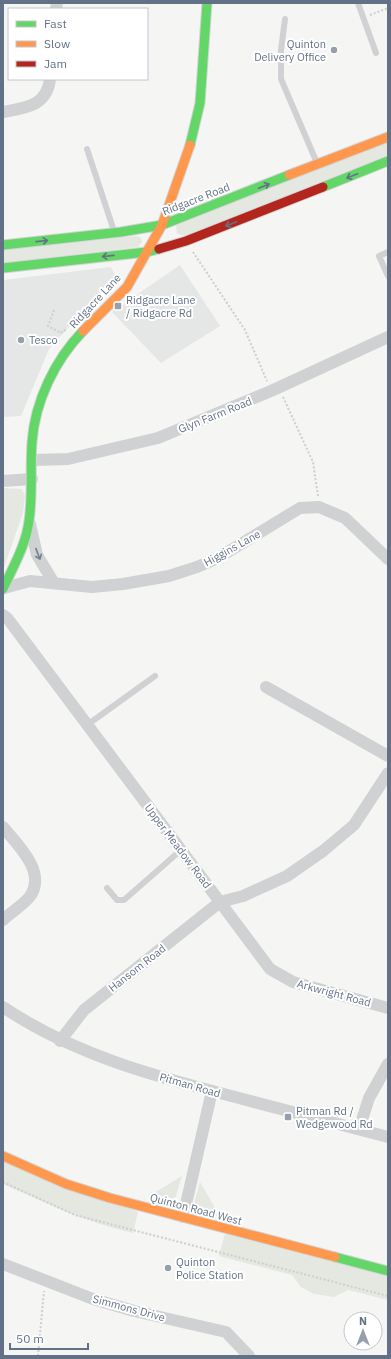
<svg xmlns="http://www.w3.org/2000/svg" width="391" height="1359" font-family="'IBM Plex Sans',sans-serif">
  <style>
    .built { fill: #e5e6e6 }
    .green { fill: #e4e8e1 }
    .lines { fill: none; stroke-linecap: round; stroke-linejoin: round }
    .fast-casing { stroke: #d1d3d4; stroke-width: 11 }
    .slow-casing { stroke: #d1d3d4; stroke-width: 11 }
    .jam-casing { stroke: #d1d3d4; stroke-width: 11 }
    .path { stroke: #cdcece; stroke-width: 2; stroke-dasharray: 2 2; stroke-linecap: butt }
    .lane { stroke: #d0d1d2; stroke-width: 6 }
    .street { stroke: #d0d1d2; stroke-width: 12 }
    .fast { stroke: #63d668; stroke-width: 9 }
    .slow { stroke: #ff974d; stroke-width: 9 }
    .jam { stroke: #b3261e; stroke-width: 9 }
    .oneway { stroke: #637186 }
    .oneway2 { stroke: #737f91 }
    .poi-dot { fill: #969fac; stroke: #fff; stroke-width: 1.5 }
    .labels { text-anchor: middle; stroke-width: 4; stroke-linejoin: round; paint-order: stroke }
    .poi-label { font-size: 11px; fill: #637186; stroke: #fff; text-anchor: start }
    .street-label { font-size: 11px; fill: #637186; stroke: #fff }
  </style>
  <rect width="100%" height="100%" fill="#f5f5f3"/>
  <!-- built -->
  <path class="built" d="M180,265L220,326L161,363L112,312Z
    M111,267L116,278L102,290L49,349L21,416L3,417V280Z"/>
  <!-- green -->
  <path class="green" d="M388,142V156L186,236L177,234L176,224Z
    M137,236L141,238L142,242L138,247L3,263V250Z
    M3,488L22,489L25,496L23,513L3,570Z
    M3,1160L138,1212L133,1233C87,1223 46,1203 3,1184Z
    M182,1176L175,1199L168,1201L149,1196Z
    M200,1182L221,1218L196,1210L194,1203Z
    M225,1234L388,1276V1300L348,1290L334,1297L314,1294L301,1287L292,1275L219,1256Z"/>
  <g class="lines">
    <!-- fast casing -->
    <g class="fast-casing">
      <path id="fast" d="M190,145L200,103L207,3
        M323,187L388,161
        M3,245L121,232L162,225L289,175
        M3,268L147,252L159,249
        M3,589C13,567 26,545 29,521C33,495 30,468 32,442C35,401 55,360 83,331
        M335,1257L388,1271"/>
    </g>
    <!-- slow casing -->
    <g class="slow-casing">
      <path id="slow" d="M289,175L388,137
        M83,331L127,287L162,225L190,145
        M3,1156L66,1184L110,1198L335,1257"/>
    </g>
    <!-- jam casing -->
    <g class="jam-casing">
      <path id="jam" d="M159,249L186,241L323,187"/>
    </g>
    <!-- path -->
    <path class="path" d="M370,15L388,8
      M193,252L245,330L267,381
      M54,310L48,326L61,333L64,330L66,331
      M283,397L313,462L318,496
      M3,1182L75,1215L388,1296
      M38,1356L44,1291"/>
    <!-- lane -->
    <path class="lane" d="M358,3L376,53
      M285,19L281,50V79L317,163
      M87,149L114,231
      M388,252L379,256L388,276
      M87,725L155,676
      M107,888L117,900H124L181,850"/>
    <!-- street -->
    <path class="street" d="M56,9L57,3
      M3,112C25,108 47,106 50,79
      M32,460L68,459L158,438L271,391L388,337
      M3,481L32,479
      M30,524L37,555L54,583
      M4,588L30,581L92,587L123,584L169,576L197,567L218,558L300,508L319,507L345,518L388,559
      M3,615L8,619L220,902L243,896L287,876L323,851L354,825L388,773
      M266,687L388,756
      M3,827C17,844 46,871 31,895C25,904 11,912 3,920
      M3,1007C74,1055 157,1077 239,1098C288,1111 338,1124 388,1137
      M60,1041L84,1010L220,902L270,969L293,982L388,1008
      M359,1129L369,1098L388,1064
      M183,1217L212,1091
      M3,1264L93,1299L134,1311L226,1332L249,1356"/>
    <!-- fast -->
    <use href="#fast" class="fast"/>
    <!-- slow -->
    <use href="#slow" class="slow"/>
    <!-- jam -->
    <use href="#jam" class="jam"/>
  </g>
  <!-- one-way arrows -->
  <defs><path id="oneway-shaft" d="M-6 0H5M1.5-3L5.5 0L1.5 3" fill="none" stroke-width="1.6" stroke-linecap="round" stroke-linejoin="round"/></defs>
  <g class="oneway">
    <use href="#oneway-shaft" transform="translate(352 176) rotate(158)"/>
    <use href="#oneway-shaft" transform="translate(264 186) rotate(-21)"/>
    <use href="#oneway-shaft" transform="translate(231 224) rotate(158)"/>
    <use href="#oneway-shaft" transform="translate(42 241) rotate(-6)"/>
    <use href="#oneway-shaft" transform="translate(108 256) rotate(174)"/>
  </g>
  <use class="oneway2" href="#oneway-shaft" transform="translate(38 554) rotate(69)"/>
  <!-- markers -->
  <g class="poi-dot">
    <circle cx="334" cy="50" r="4"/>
    <rect x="114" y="302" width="8" height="8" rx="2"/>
    <circle cx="21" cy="340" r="4"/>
    <rect x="284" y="1113" width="8" height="8" rx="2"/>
    <circle cx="168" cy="1268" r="4"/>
  </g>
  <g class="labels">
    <!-- poi labels -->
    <g class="poi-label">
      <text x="326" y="48" text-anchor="end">Quinton<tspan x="326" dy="13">Delivery Office</tspan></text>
      <text x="126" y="304">Ridgacre Lane<tspan x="126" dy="13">/ Ridgacre Rd</tspan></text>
      <text x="29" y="344">Tesco</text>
      <text x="296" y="1115">Pitman Rd /<tspan x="296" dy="13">Wedgewood Rd</tspan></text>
      <text x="176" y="1266">Quinton<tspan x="176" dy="13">Police Station</tspan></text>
    </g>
    <!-- street labels -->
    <g class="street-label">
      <text transform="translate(196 199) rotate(-21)" y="4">Ridgacre Road</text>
      <text transform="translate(95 301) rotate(-47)" y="4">Ridgacre Lane</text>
      <text transform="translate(215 415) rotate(-22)" y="4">Glyn Farm Road</text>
      <text transform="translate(232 548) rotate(-29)" y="4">Higgins Lane</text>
      <text transform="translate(178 846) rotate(53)" y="4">Upper Meadow Road</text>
      <text transform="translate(137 968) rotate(-38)" y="4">Hansom Road</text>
      <text transform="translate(334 993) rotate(15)" y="4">Arkwright Road</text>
      <text transform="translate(190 1085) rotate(16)" y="4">Pitman Road</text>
      <text transform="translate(196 1209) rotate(15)" y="4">Quinton Road West</text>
      <text transform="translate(129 1308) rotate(15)" y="4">Simmons Drive</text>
    </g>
  </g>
  <!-- border -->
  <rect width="391" height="1359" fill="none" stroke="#637186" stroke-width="8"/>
  <!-- legend -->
  <rect x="8" y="8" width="140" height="72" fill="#ffffff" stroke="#c1c6cf"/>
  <rect x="16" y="21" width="20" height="6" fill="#63d668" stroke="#c1c6cf"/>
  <text x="44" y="28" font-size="12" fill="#637186">Fast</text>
  <rect x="16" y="41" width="20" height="6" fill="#ff974d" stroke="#c1c6cf"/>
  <text x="44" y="48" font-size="12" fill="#637186">Slow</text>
  <rect x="16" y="61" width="20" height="6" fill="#b3261e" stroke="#c1c6cf"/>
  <text x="44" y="68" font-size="12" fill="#637186">Jam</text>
  <!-- north arrow -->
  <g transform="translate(363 1331)"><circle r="19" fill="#ffffff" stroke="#c1c6cf"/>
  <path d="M0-3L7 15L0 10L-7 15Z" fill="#969fac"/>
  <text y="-6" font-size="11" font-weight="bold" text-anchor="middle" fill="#637186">N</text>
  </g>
  <!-- scale -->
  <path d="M10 1343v6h78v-6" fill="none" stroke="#637186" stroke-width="2"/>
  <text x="16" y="1343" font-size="12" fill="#637186" stroke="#ffffff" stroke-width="3" paint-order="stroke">50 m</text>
</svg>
